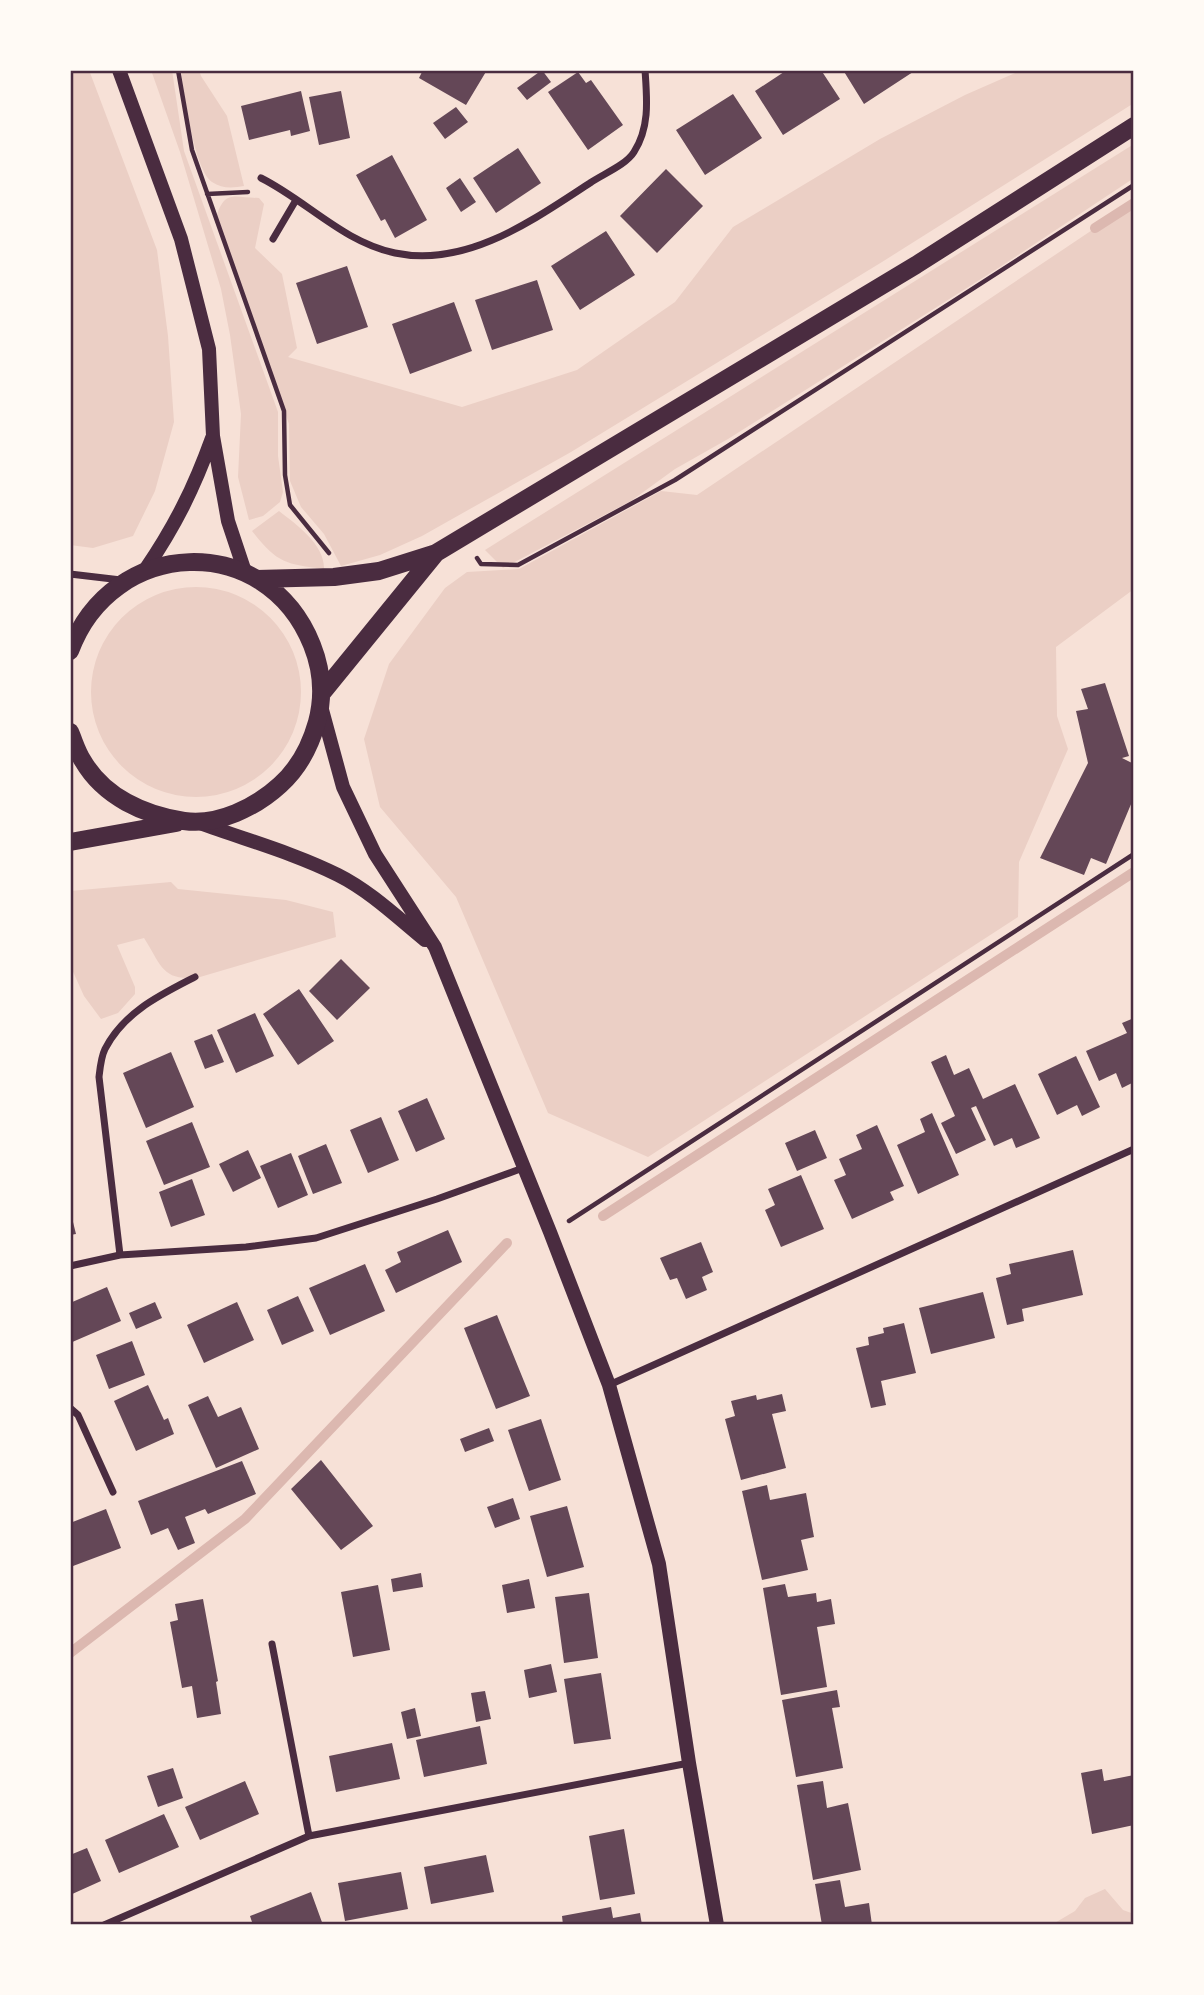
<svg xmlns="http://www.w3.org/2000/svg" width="1204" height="1995" font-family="Poppins,sans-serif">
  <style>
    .green { fill: #ebcfc5 }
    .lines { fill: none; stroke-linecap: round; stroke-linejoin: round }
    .stream { stroke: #dcb8b0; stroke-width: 10 }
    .building { fill: #644757 }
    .path { stroke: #4a2c40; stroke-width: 4.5 }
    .minor { stroke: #4a2c40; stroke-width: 7 }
    .secondary { stroke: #4a2c40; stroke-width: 14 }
    .primary { stroke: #4a2c40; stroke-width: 18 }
    .neatline { fill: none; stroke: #4a2c40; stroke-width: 2.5 }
  </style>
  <rect width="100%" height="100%" fill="#f7e1d7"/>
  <!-- green -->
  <path class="green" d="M70,70H89L157,250L168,336L174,422L155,491L133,536L93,548L70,545Z
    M151,70H172L184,151L278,412V456L283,492L280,502L263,516L249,520L238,477L241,414L230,335L221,289L180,152Z
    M181,70H199L201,76L227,116L244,186C233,188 222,189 212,182C194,169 184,93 181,70Z
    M1022,70H1134V103L882,262L571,452L422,536L380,555L341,566L324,534L301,507L290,481L289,424L217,215C225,189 236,198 259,198L264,204L255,248L282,274L297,348L288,357L462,407L577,370L675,302L733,227L880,139L965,95Z
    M1134,144V178L1000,267L728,439L675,469L631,501L503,568L485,550Z
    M1134,202V589L1056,647L1057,716L1068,749L1019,862L1018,917L648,1157L548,1113L456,897L380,807L364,739L389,664L445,588L467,572L519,569L661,491L697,495Z
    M279,511C297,525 325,545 324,569C285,564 277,563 252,531Z
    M91 692a105 105 0 1 1 210 0a105 105 0 1 1-210 0Z
    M171,882L178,889L286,900L333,912L336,937L200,977C162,982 162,966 144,938L117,945L135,987V994L118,1013L101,1019L84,996L70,965V891Z
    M1105,1889L1123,1910L1134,1914V1925L1053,1924L1075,1911L1085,1898Z"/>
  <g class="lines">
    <!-- stream -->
    <path class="stream" d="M1095,228L1134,203
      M603,1216L1134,872
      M70,1653L245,1519L507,1243"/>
  </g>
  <!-- building -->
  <path class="building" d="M423,70H487L466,105L419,78Z
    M542,70L551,82L527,100L517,88Z
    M787,70H821L840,99L783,135L755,91Z
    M843,70H916L864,104Z
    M578,72L586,83L591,80L623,125L588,150L548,92Z
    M301,91L310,131L291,136L290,130L249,140L241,106Z
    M341,91L350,138L319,145L309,97Z
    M733,94L762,138L705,175L676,130Z
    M456,107L468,122L445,139L433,123Z
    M518,148L541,183L496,213L473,178Z
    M392,155L427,220L395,238L385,219L381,221L356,175Z
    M666,169L703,206L657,253L620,216Z
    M460,178L476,202L461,212L446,188Z
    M606,231L635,275L580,310L551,266Z
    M347,266L368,327L317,344L296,283Z
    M537,280L553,330L492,350L475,300Z
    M454,302L472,351L410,374L392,324Z
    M1105,683L1129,756L1122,758L1134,764V797L1106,864L1091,858L1084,875L1040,858L1088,763L1076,711L1088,709L1081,689Z
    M341,959L370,988L337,1020L309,991Z
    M299,989L334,1041L298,1065L263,1014Z
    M255,1013L274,1056L236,1073L217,1030Z
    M1134,1018V1082L1122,1088L1116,1073L1099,1081L1086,1051L1127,1033L1122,1023Z
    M212,1034L224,1062L205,1069L194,1041Z
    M171,1052L194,1107L146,1128L123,1073Z
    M946,1055L954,1075L969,1068L983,1099L1015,1084L1040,1138L1016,1148L1012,1138L994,1146L976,1106L971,1108L986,1140L956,1154L941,1123L955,1116L931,1062Z
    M1076,1056L1100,1107L1082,1116L1077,1105L1057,1115L1038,1074Z
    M427,1098L445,1139L416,1152L398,1111Z
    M932,1113L959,1175L918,1194L897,1145L925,1132L920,1119Z
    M381,1117L399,1160L368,1173L350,1130Z
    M192,1122L210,1167L164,1185L146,1141Z
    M877,1125L904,1186L890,1192L894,1200L852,1219L834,1180L846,1175L839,1159L862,1149L856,1135Z
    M815,1130L827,1158L797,1171L785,1143Z
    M326,1144L342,1183L313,1194L298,1156Z
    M248,1150L261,1178L233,1192L219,1164Z
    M291,1153L308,1195L278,1208L260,1166Z
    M801,1175L824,1229L781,1247L765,1210L775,1205L768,1189Z
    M192,1179L205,1215L171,1227L159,1192Z
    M70,1210L76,1234L70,1235Z
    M448,1230L462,1262L396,1293L385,1270L401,1262L397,1252Z
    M701,1242L713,1272L702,1277L707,1290L686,1299L677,1278L670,1280L660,1258Z
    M1073,1250L1083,1295L1022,1309L1024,1321L1007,1325L996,1278L1011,1274L1009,1264Z
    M365,1264L385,1311L330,1335L309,1288Z
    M107,1287L121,1321L70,1343V1303Z
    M983,1292L995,1338L931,1354L919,1308Z
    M298,1296L314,1331L282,1345L267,1310Z
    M155,1302L162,1318L136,1329L129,1313Z
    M237,1302L254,1340L204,1363L187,1325Z
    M497,1315L530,1396L496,1409L464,1328Z
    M904,1323L916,1373L881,1381L886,1405L871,1408L856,1348L869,1345L868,1337L884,1333L883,1328Z
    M132,1341L145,1375L109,1389L96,1355Z
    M148,1385L164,1420L168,1418L174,1434L136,1451L114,1401Z
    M782,1394L786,1411L772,1414L786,1468L741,1480L725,1419L735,1416L731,1401L756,1395L757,1400Z
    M208,1396L218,1417L241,1407L259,1449L216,1468L188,1405Z
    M541,1419L561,1480L529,1491L508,1430Z
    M489,1428L494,1441L465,1452L460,1439Z
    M321,1460L373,1526L341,1550L291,1489Z
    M242,1461L256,1494L208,1514L205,1509L185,1517L195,1543L178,1550L168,1528L151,1535L138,1501Z
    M767,1485L770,1500L806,1493L814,1537L801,1540L808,1570L762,1580L742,1491Z
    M513,1498L520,1519L495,1528L487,1507Z
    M567,1506L584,1567L547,1577L530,1516Z
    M106,1509L121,1548L73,1566L70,1558V1523Z
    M421,1573L423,1587L393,1592L391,1579Z
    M529,1579L535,1608L507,1613L502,1585Z
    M785,1584L788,1597L816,1593L817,1602L831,1599L835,1624L817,1627L827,1687L781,1695L763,1588Z
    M378,1585L390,1650L353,1657L341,1592Z
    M589,1593L598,1658L564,1663L555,1597Z
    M203,1599L218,1681L216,1682L221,1714L197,1718L192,1686L182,1688L170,1622L178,1620L175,1604Z
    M551,1664L557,1692L529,1698L524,1670Z
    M601,1673L611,1739L574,1744L564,1679Z
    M837,1690L840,1707L832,1708L843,1768L796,1777L782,1700Z
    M485,1691L491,1719L476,1722L471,1693Z
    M415,1708L421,1736L407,1739L401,1712Z
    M480,1726L487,1764L424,1777L416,1740Z
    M392,1743L400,1779L336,1792L329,1756Z
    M173,1768L183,1798L158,1807L147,1776Z
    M1102,1769L1104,1781L1134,1775V1825L1092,1834L1081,1773Z
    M245,1781L259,1814L200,1840L185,1807Z
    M823,1781L827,1808L848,1803L861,1870L813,1880L797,1785Z
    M164,1814L179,1847L119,1873L105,1840Z
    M624,1829L635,1894L600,1900L589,1836Z
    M87,1848L101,1881L70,1895V1855Z
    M486,1855L494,1892L431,1904L424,1867Z
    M401,1872L408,1909L345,1921L338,1883Z
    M840,1880L845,1907L869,1903L872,1925H822L815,1884Z
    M311,1892L323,1925H253L250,1916Z
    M611,1907L613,1918L640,1913L642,1925H563L562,1916Z"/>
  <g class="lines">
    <!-- path -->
    <path class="path" d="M178,70L192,150L284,411L285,475L290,505L329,553
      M207,194L248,192
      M477,558L481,564L518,565L675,480L1134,185
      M569,1221L1134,854"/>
    <!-- minor -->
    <path class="minor" d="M261,178C307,201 343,242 395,253C467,268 533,220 590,183C603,174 626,165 634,152C650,127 647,99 645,70
      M273,239L296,200
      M70,574L121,580
      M120,1255L99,1077C100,1068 101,1057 105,1049C124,1012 160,995 195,977
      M70,1266L120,1255L246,1247L316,1238L437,1199L523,1168
      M609,1385L1134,1149
      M70,1408L78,1415L113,1492
      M272,1644L309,1836
      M104,1925L309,1836L689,1763"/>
    <!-- secondary -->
    <path class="secondary" d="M119,70L181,239L209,349L213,436L228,521L245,572
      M145,570C175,526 194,488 212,438
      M321,706L343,787L375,854L435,947L550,1232L609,1385L659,1564L689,1763L717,1925
      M200,823C246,840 294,853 338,875C370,891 398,918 425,940"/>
    <!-- primary -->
    <path class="primary" d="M257,579L334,577L379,571L436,553L916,265L1134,126
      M70,651C112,537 266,530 312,645C322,670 324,696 317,722C310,747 299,768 280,785C256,807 218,826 184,821C144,815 104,797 83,761C77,752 74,741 70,732
      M322,693L436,553
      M70,842L176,823"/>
  </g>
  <!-- border -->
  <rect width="1204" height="1995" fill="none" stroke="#fffaf5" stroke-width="144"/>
  <rect x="72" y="72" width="1060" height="1851" class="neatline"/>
</svg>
